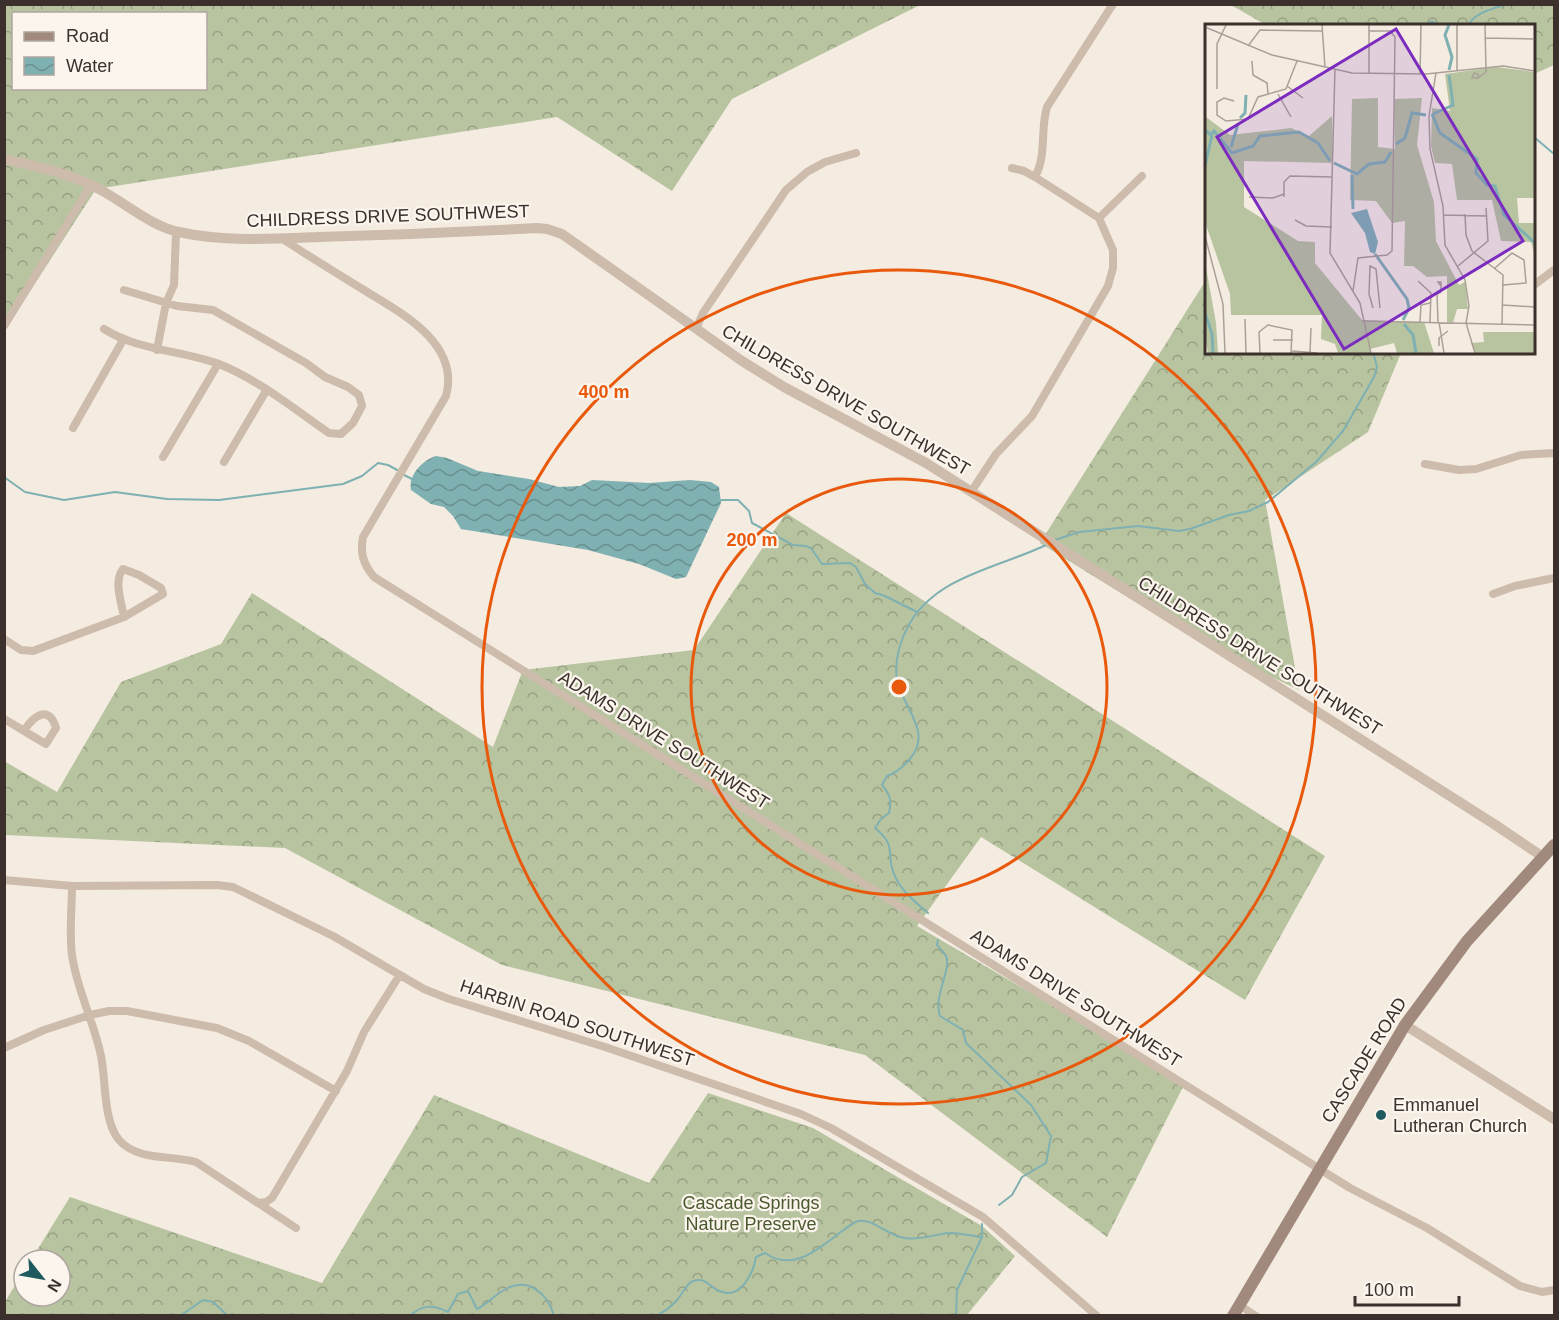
<svg xmlns="http://www.w3.org/2000/svg" width="1559" height="1320" font-family="Helvetica,sans-serif">
  <style>
    .forest { fill: url(#forest-crowns); fill-rule: evenodd }
    .water { fill: url(#water-waves) }
    .lines { fill: none; stroke-linecap: round; stroke-linejoin: round }
    .stream { stroke: #7fb0b2; stroke-width: 2 }
    .minor { stroke: #cdbbac; stroke-width: 8 }
    .tertiary { stroke: #cdbbac; stroke-width: 10 }
    .secondary { stroke: #a18a7d; stroke-width: 12 }
    .ring { fill: none; stroke: #e8590c; stroke-width: 3 }
    .poi-dot { fill: #1f5a5e; stroke: #fbf5ee; stroke-width: 2 }
    .labels { text-anchor: middle; stroke-width: 4.5; stroke-linejoin: round; paint-order: stroke }
    .street-label { font-size: 18px; fill: #3b302b; stroke: #fbf5ee }
    .poi-label { font-size: 18px; fill: #3b302b; stroke: #fbf5ee; text-anchor: start }
    .park-label { font-size: 18px; fill: #4a5a2e; stroke: #fbf5ee }
    .inset-river { fill: none; stroke: #7fb0b2; stroke-width: 3 }
    .inset-road { fill: none; stroke: #aaa098; stroke-width: 1.5 }
    .view { fill: #7b2cbf; fill-opacity: 0.15; stroke: #7b2cbf; stroke-width: 3 }
    .inset-edge { fill: none; stroke: #3b302b; stroke-width: 3 }
    .centre { fill: #e8590c; stroke: #fbf5ee; stroke-width: 3 }
    .ring-label { font-size: 18px; text-anchor: middle; font-weight: bold; fill: #e8590c; stroke: #fbf5ee; stroke-width: 4.5; stroke-linejoin: round; paint-order: stroke }
  </style>
  <defs>
    <pattern id="forest-crowns" width="20" height="18" patternUnits="userSpaceOnUse" patternTransform="scale(1.5)"><rect width="20" height="18" fill="#b8c4a0"/><path d="M2 6a3 3 0 1 1 6 0M12 15a3 3 0 1 1 6 0" fill="none" stroke="#97a083"/></pattern>
    <pattern id="water-waves" width="16" height="10" patternUnits="userSpaceOnUse" patternTransform="scale(1.5)"><rect width="16" height="10" fill="#7fb0b2"/><path d="M0 5q4-4 8 0t8 0" fill="none" stroke="#699091"/></pattern>
  </defs>
  <rect width="100%" height="100%" fill="#f4ebe1"/>
  <!-- forest -->
  <path class="forest" d="M5,5H920L732,99L672,191L557,117L96,189L5,330ZM14,14H206V88H14Z
    M1231,5H1554V65L1534,74V26L1266,25Z
    M1206,280V352L1401,353L1368,432L1265,500L1299,690L1208,647L1040,543Z
    M786,513L1325,856L1245,1000L981,837L917,926L1185,1083L1107,1237L865,1055L502,965L285,848L5,835L4,761L57,792L121,682L221,644L252,593L493,747L523,670L694,650Z
    M708,1093L813,1128L982,1226L1015,1256L967,1315H5V1302L24,1270V1296H60V1260H31L70,1197L322,1283L434,1095L649,1183Z"/>
  <!-- water -->
  <path class="water" d="M436,456L447,458L478,471L529,479L559,487L580,486L592,480L649,483L690,480L711,482L719,487L721,503L686,577L676,579L639,564L588,550L461,529L453,516L444,507L431,504L411,490C408,475 423,460 436,456Z"/>
  <g class="lines">
    <!-- stream -->
    <path class="stream" d="M1424,26L1432,21L1440,26
      M1468,26C1474,12 1494,9 1507,4
      M1534,137L1554,154
      M404,475L412,479
      M4,477L25,492L64,500L115,492L167,499L219,500L343,484L362,476L378,463L388,465L399,471
      M721,500H738L749,511L752,523L793,545L806,546L811,548L822,564L850,563L856,567L865,584L875,593L885,596L917,612
      M1055,540L1079,532L1138,526L1179,531L1190,529L1229,515L1249,511L1268,502L1316,462L1343,431L1374,377L1377,367L1373,352
      M928,913C915,902 900,890 894,874C885,852 898,847 875,828L881,819L889,813C892,801 890,794 882,785L887,776C896,773 902,768 909,760C934,732 903,709 897,680C894,661 900,640 910,623C938,575 1002,567 1048,544
      M938,940L937,945C939,948 944,952 946,956C952,969 933,996 940,1016L963,1030L966,1043L1031,1105L1051,1136L1046,1163L1022,1177L1012,1195L999,1205
      M180,1316L203,1300L213,1302L228,1316
      M410,1316C422,1304 433,1305 448,1312L458,1294L468,1291L477,1309C487,1304 495,1295 504,1290C527,1276 548,1293 554,1316
      M621,1316H622
      M656,1316C664,1312 672,1306 678,1299C683,1293 686,1284 693,1281C705,1277 708,1285 717,1290C740,1302 753,1274 756,1257L765,1253C793,1273 820,1248 842,1231C847,1228 852,1223 858,1221C873,1218 886,1235 904,1238C919,1241 934,1234 950,1233C960,1233 971,1236 982,1237
      M956,1316L957,1290L982,1237V1224"/>
    <!-- minor -->
    <path class="minor" d="M1035,177C1047,155 1040,130 1047,107L1113,4
      M1099,218L1142,176
      M281,238C307,255 333,271 359,287C397,311 461,341 446,396L363,537C360,553 363,564 374,577L1350,1188L1427,1228L1520,1286L1542,1292L1554,1290
      M1534,285L1554,270
      M4,326L91,185
      M104,329C139,351 181,350 219,364C259,380 294,409 329,433L341,434L353,423L362,406L359,395L348,387L325,377L306,363L213,310L177,306L124,290
      M696,329L703,313L786,190L807,172L825,162L856,153
      M157,350L166,303L174,285L176,232
      M73,428L123,340
      M163,457L218,364
      M224,462L266,391
      M1425,464L1459,470L1476,469L1521,455L1554,453
      M971,492L996,454L1032,416L1108,286L1113,268V250L1099,218L1035,177L1024,171L1012,168
      M123,569L139,575L161,588L163,594L124,617C122,604 113,581 123,569Z
      M1493,594L1515,586L1554,578
      M4,639L21,650L33,651L124,617
      M4,719C18,727 32,736 46,744L56,728C49,704 33,716 24,731
      M4,880L72,886L217,885L233,887L333,936L424,989L449,999L605,1047L801,1114L831,1128L983,1217L1097,1316
      M72,886C72,908 69,932 72,955C76,987 94,1022 101,1056C106,1080 103,1121 119,1140C137,1161 172,1155 196,1162L296,1228
      M4,1048L44,1030L90,1015L109,1011H127L217,1028L249,1041L336,1091
      M258,1203L266,1202L272,1198L347,1071L364,1032L399,976
      M1239,1305L1256,1316"/>
    <!-- tertiary -->
    <path class="tertiary" d="M4,159C33,166 65,172 91,185C120,198 149,226 179,232C223,242 274,239 319,237C392,235 464,232 537,228L547,229L562,234L742,361L784,387L926,463L1494,824L1543,857
      M1405,1025L1554,1119"/>
    <!-- secondary -->
    <path class="secondary" d="M1233,1316L1405,1025L1467,941L1554,845"/>
  </g>
  <!-- distance rings -->
  <g class="ring">
    <circle cx="899" cy="687" r="208"/>
    <circle cx="899" cy="687" r="417"/>
  </g>
  <!-- markers -->
  <circle class="poi-dot" cx="1381" cy="1115" r="6"/>
  <g class="labels">
    <!-- street labels -->
    <g class="street-label">
      <text transform="translate(388 216) rotate(-2)" y="6">CHILDRESS DRIVE SOUTHWEST</text>
      <text transform="translate(846 400) rotate(30)" y="6">CHILDRESS DRIVE SOUTHWEST</text>
      <text transform="translate(1260 656) rotate(32)" y="6">CHILDRESS DRIVE SOUTHWEST</text>
      <text transform="translate(664 740) rotate(32)" y="6">ADAMS DRIVE SOUTHWEST</text>
      <text transform="translate(1076 998) rotate(32)" y="6">ADAMS DRIVE SOUTHWEST</text>
      <text transform="translate(577 1023) rotate(18)" y="6">HARBIN ROAD SOUTHWEST</text>
      <text transform="translate(1364 1060) rotate(-58)" y="6">CASCADE ROAD</text>
    </g>
    <!-- poi labels -->
    <g class="poi-label">
      <text x="1393" y="1111">Emmanuel<tspan x="1393" dy="21">Lutheran Church</tspan></text>
    </g>
    <!-- park labels -->
    <g class="park-label">
      <text x="751" y="1209">Cascade Springs<tspan x="751" dy="21">Nature Preserve</tspan></text>
    </g>
  </g>
  <!-- overview -->
  <g transform="translate(1205 24)">
    <rect width="330" height="330" fill="#f4ebe1"/>
    <path d="M291,43L330,48V174H312L314,199H330V232L326,218L296,217L287,176H252L247,140L230,139L226,122L227,84L245,87L240,50ZM0,65L1,93L25,111L86,104L104,112L127,92L128,139L39,137V183L93,217L110,218V239L157,296L219,298L229,329H192L189,319L165,325L166,329H133L130,320L116,315L117,291H26L25,270L0,198ZM173,74V123L190,125L189,75L217,74L212,121L229,178L231,217L254,261L260,258L263,285H252L248,299L242,298V252L222,253L208,242H199L200,197L187,199L171,177L145,176L147,75ZM0,238L11,299L13,329H3L0,312ZM278,308H330V329H270L266,319L279,318Z" fill="#b8c4a0"/>
    <path d="M162,185L173,218L170,230L165,228L160,209L146,189Z" fill="#7fb0b2"/>
    <path class="inset-river" d="M244,1L240,11L247,33L244,46M227,90L235,109L272,135L271,149L282,161L290,162L299,191L330,219M228,90L248,81L244,51M35,94L40,89L41,71M0,106L6,111L9,107L27,129L48,122L55,112L94,108L113,119L125,137M191,120L200,114L207,89L221,91M26,123L33,100M129,139L152,150L164,140L180,138L186,128M0,142L7,111M147,151L148,185M170,230L202,275L204,284L198,296M0,289L7,310L8,329M199,300L208,311L211,329"/>
    <path class="inset-road" d="M117,1L120,43M0,3L67,31L147,49L221,50L298,42L330,47M280,14L328,15M43,22L55,6L117,7M47,37L48,51L62,59L63,70M130,45L125,229L155,279L166,329M252,47V1M231,49L224,92L225,125L238,182L240,221L260,256L264,282L261,299L270,329M269,49L273,50V54H267ZM164,50V1M215,50L216,1M273,54L281,48L280,1M82,62L98,74M12,65V20L21,1M73,70L86,93M29,77L19,74L12,78V91L21,97L43,95L53,73L81,65L92,37M44,173L68,174L79,170M79,173V158L85,152L127,153M260,190L261,211L267,227L298,251L297,300M239,191L281,192M90,196L101,202L127,203M0,212L18,280L20,329M253,242L283,217L281,184M290,244L307,229L319,236L321,259L298,261M213,257L226,269L225,298M148,267L153,234L182,231L187,227L190,13L185,7H164M298,281L330,283M168,284L164,270L165,242L171,245L175,284M40,295L41,329M157,297L330,301M215,298L216,281L225,279M233,298L232,270L236,268V258H233L236,262M234,298L239,329M68,316H88M234,322V314L243,307M87,327L112,329M55,329L54,308L63,301L87,306L86,329M105,329L106,304"/>
    <path class="view" d="M191,5L318,217L139,325L12,113Z"/>
    <rect width="330" height="330" class="inset-edge"/>
  </g>
  <circle cx="899" cy="687" r="9" class="centre"/>
  <g class="ring-label">
    <text x="604" y="398">400 m</text>
    <text x="752" y="546">200 m</text>
  </g>
  <!-- border -->
  <rect width="1559" height="1320" fill="none" stroke="#3b302b" stroke-width="12"/>
  <!-- legend -->
  <rect x="12" y="12" width="195" height="78" fill="#fbf5ee" stroke="#aea6a0" stroke-width="1.5"/>
  <rect x="24" y="32" width="30" height="9" fill="#a18a7d" stroke="#aea6a0" stroke-width="1.5"/>
  <text x="66" y="42" font-size="18" fill="#3b302b">Road</text>
  <rect x="24" y="57" width="30" height="18" fill="url(#water-waves)" stroke="#aea6a0" stroke-width="1.5"/>
  <text x="66" y="72" font-size="18" fill="#3b302b">Water</text>
  <!-- north arrow -->
  <g transform="translate(42 1278) rotate(121)"><circle r="28" fill="#fbf5ee" stroke="#aea6a0" stroke-width="1.5"/>
  <path d="M0-4.5L10 22L0 15L-10 22Z" fill="#1f5a5e"/>
  <text y="-9" font-size="16" font-weight="bold" text-anchor="middle" fill="#3b302b">N</text>
  </g>
  <!-- scale -->
  <path d="M1355 1296v9h104v-9" fill="none" stroke="#3b302b" stroke-width="3"/>
  <text x="1364" y="1296" font-size="18" fill="#3b302b" stroke="#fbf5ee" stroke-width="4.5" paint-order="stroke">100 m</text>
</svg>
